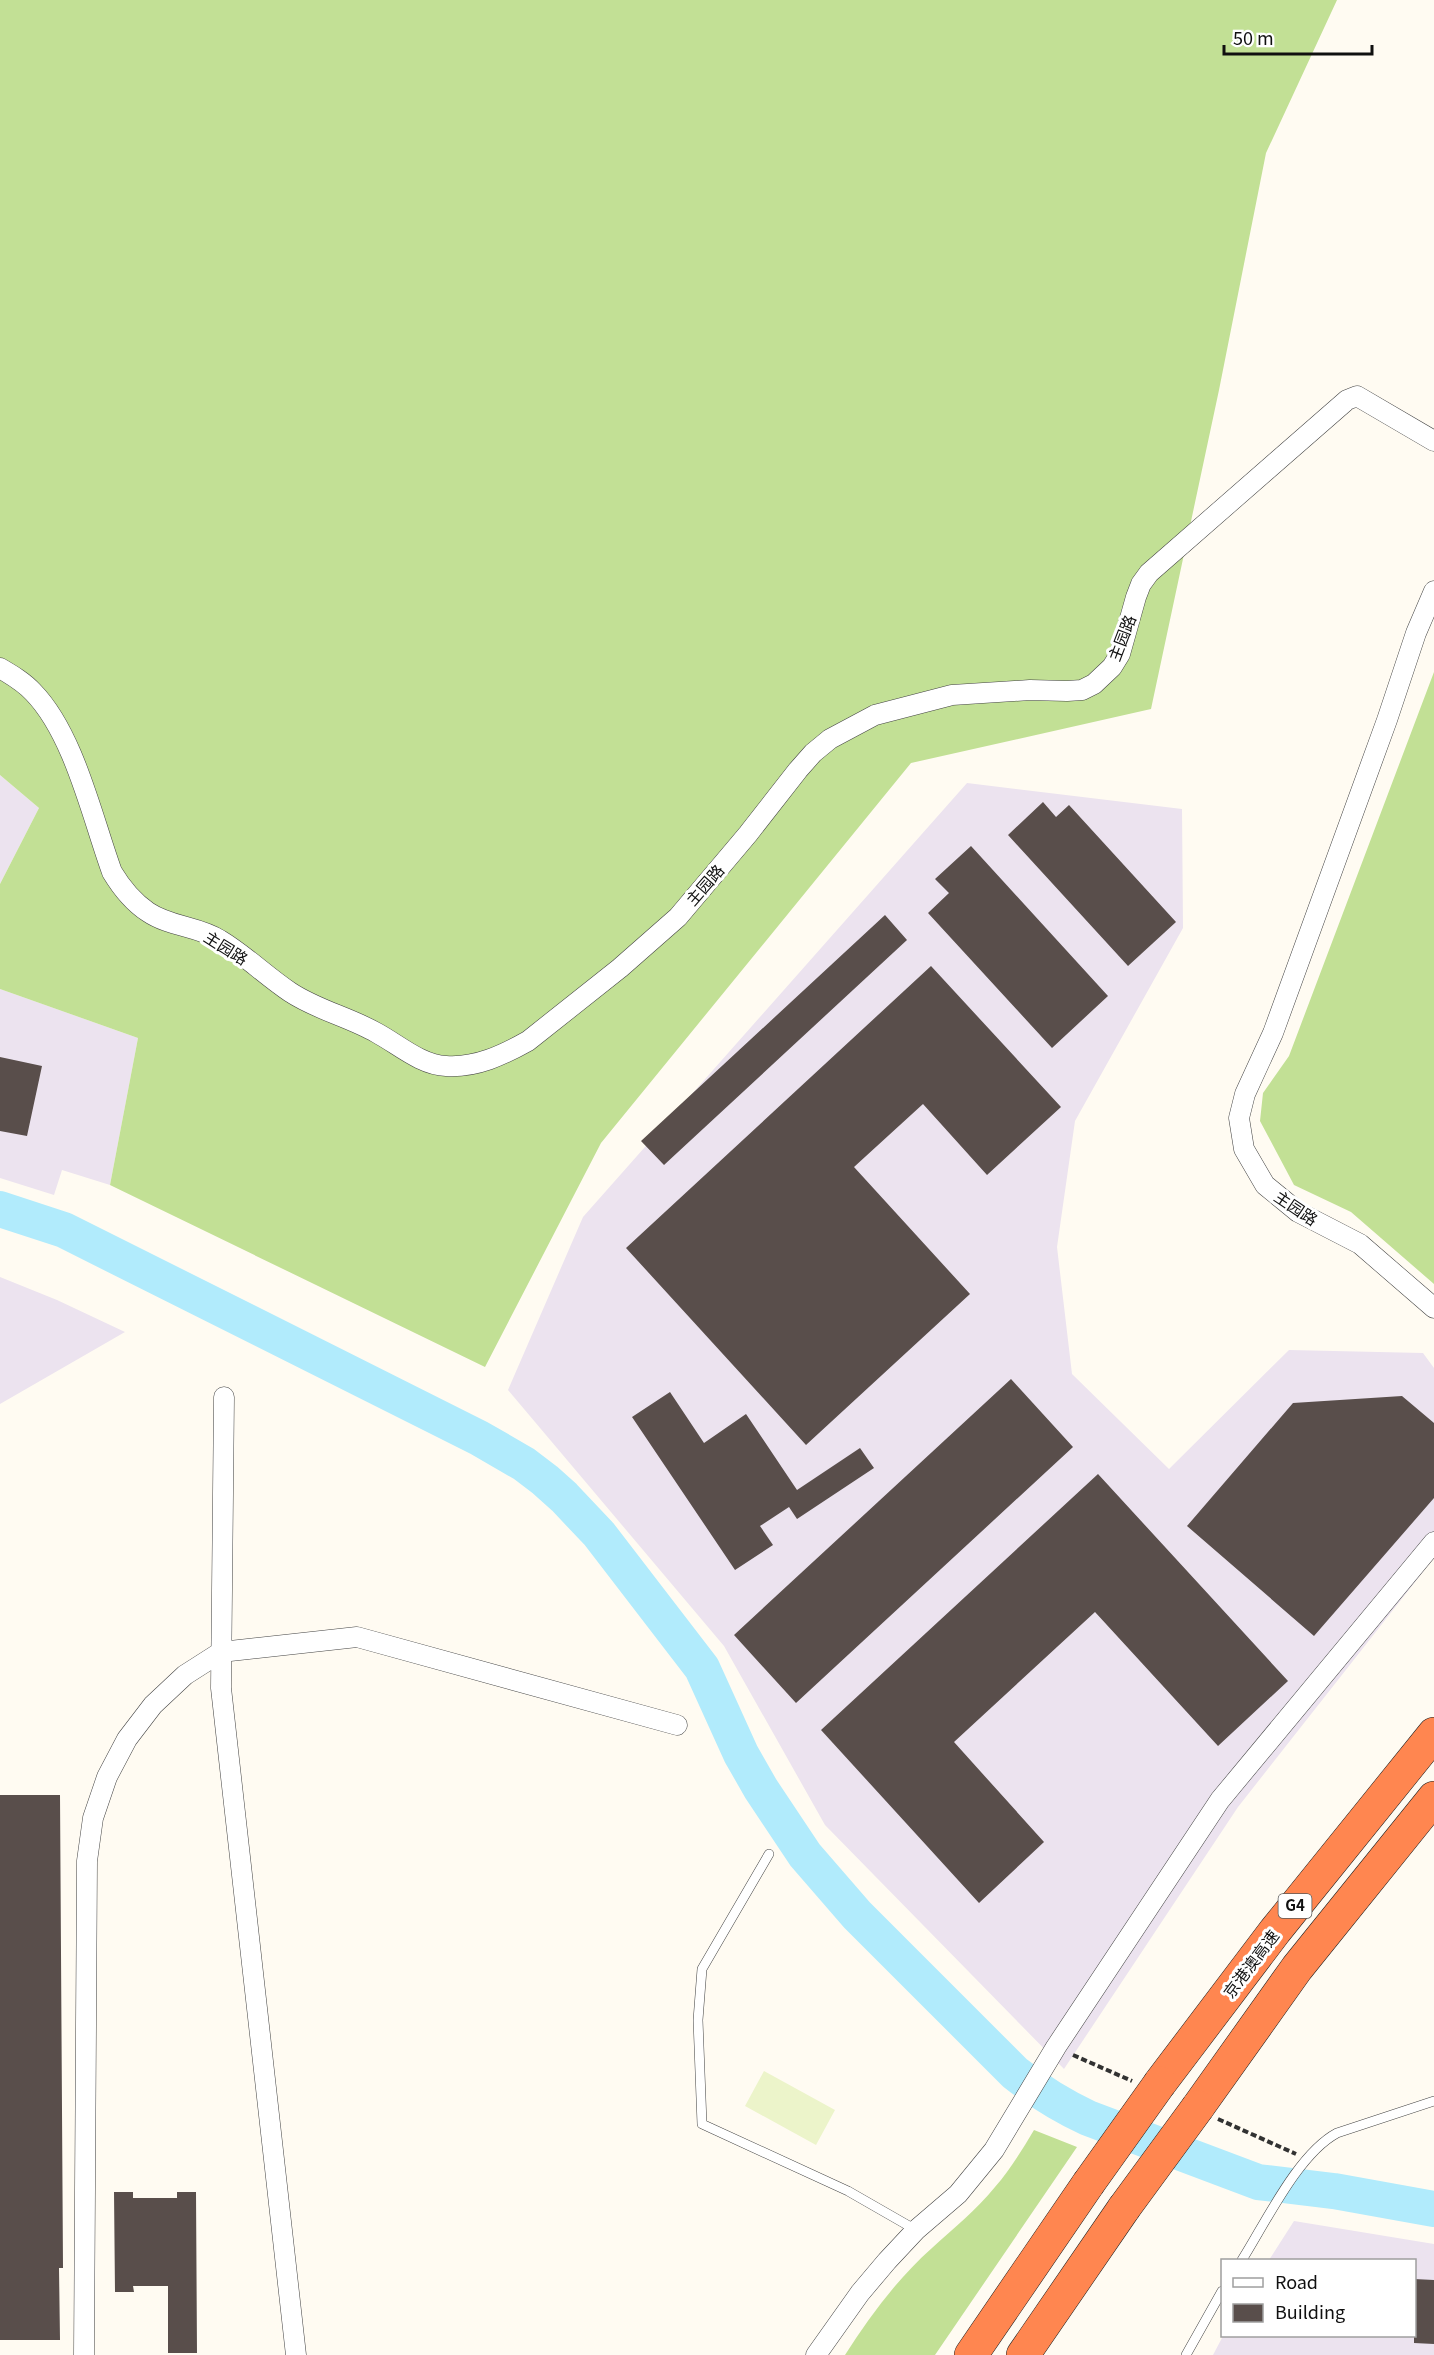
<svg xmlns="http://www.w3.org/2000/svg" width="1434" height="2355" font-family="Georgia,'Noto Sans SC',serif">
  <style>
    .industrial { fill: #ece3ef }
    .forest { fill: #c2e095 }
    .pitch { fill: #ecf4ca }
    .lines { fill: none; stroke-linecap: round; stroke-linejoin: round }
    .river { stroke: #b1ebfc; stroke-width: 36 }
    .building { fill: #594e4b }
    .lane-casing { stroke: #434343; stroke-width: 10 }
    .street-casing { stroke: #434343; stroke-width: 21 }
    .highway-casing { stroke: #212121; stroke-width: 34 }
    .path { stroke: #323232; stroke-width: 4; stroke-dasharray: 6 3; stroke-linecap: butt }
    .lane { stroke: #fff; stroke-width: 9 }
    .street { stroke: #fff; stroke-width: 20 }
    .highway { stroke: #ff8650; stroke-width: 33 }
    .highway-bridge-casing { stroke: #212121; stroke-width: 34; stroke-linecap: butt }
    .highway-bridge { stroke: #ff8650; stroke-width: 33 }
    .labels { text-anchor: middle; stroke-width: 6; stroke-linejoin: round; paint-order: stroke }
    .shield { fill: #fff; stroke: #585858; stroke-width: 1.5 }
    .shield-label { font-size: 15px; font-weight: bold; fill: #101010 }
    .street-label { font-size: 16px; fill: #101010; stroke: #fff }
  </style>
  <rect width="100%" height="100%" fill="#fffbf2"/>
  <!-- industrial -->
  <path class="industrial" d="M0,775L39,808L0,884Z
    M967,783L1182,809L1183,928L1075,1121L1057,1247L1072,1374L1169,1469L1289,1350L1423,1353L1434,1368V1558L1238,1807L1064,2069L825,1825L724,1646L508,1390L583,1217Z
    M0,989L138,1038L110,1185L62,1170L54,1195L0,1178Z
    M0,1277L57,1300L125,1332L0,1404Z
    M1294,2221L1434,2244V2355H1213L1223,2336H1414V2260H1269Z"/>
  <!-- forest -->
  <path class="forest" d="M0,0H1337L1266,153L1219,390L1151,709L911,763L601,1143L485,1367L110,1185L138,1038L0,989V884L39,808L0,775Z
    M1434,672V1284L1351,1212L1294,1185L1260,1121L1263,1093L1289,1056Z
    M1034,2130L1077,2147L935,2355H845C869,2317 898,2278 932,2248C954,2228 976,2210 995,2187C1010,2170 1022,2150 1034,2130Z"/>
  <!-- pitch -->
  <path class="pitch" d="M764,2071L835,2110L816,2145L745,2106Z"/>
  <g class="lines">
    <!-- river -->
    <path class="river" d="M0,1209L64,1230L479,1438L524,1464L545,1480L564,1497L599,1534L702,1668L741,1754L761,1789L805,1855L857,1915L1015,2073C1038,2091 1062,2106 1088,2118L1258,2182L1334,2191L1434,2209"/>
  </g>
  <!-- building -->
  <path class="building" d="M1043,802L1056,817L1069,805L1176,922L1128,966L1008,835Z
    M971,846L1108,996L1052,1048L928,913L949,893L935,879Z
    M885,915L907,940L664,1165L641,1141Z
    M931,966L1061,1107L987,1175L923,1104L854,1167L970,1294L806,1445L626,1248Z
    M0,1057L42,1066L27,1136L0,1131Z
    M1011,1379L1073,1447L796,1703L734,1635Z
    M670,1392L704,1443L746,1414L797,1490L860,1448L874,1468L797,1519L789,1507L760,1526L773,1545L735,1570L632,1417Z
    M1402,1396L1434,1423V1498L1314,1636L1187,1526L1293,1403Z
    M1098,1474L1288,1681L1218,1746L1095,1612L954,1742L1044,1842L979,1903L821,1730Z
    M0,1795H60L63,2268H59L60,2340H0Z
    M114,2192H133V2198H177V2192H196L197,2353H168V2286H133L134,2292H115Z
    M1414,2279L1434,2280V2344L1414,2343Z"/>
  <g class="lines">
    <!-- lane casing -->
    <g class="lane-casing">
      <path id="lane" d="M769,1854L702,1969L698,2020L702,2124L848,2191L916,2230
        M1242,2260C1266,2222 1298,2154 1337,2133L1434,2101
        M1186,2355L1222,2291"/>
    </g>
    <!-- street casing -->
    <g class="street-casing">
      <path id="street" d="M1434,591L1416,633L1387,720L1273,1033L1245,1094L1239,1118L1244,1149L1265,1185L1298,1212L1360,1244L1434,1308
        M0,668C12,675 24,682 33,692C74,734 92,817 112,872C121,887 133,902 148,912C170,927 198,926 220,940C245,955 266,976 290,992C317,1010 349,1017 377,1033C399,1045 421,1065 446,1066C476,1068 503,1055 528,1041L620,968L678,917L748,834L798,770L813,753L830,739L875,715L952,695L1030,690L1067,691L1082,690L1094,684L1112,667L1120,654L1136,597L1141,584L1149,573L1347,400L1357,396L1434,441
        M224,1397L221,1688L296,2355
        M84,2355L87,1861L93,1818L107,1777L127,1739L153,1705L185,1675L221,1652L357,1637L677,1725
        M816,2355L860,2293L887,2261L916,2230L958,2194L994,2150L1056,2047L1220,1800L1434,1542"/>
    </g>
    <!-- highway casing -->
    <g class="highway-casing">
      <path id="highway" d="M1160,2083L1275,1931L1434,1734
        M1198,2107L1297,1968L1434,1798
        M971,2355L1088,2184
        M1023,2355L1124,2208"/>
    </g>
    <!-- path -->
    <path class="path" d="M1073,2055L1132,2081
      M1218,2119L1296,2154"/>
    <!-- lane -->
    <use href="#lane" class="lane"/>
    <!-- street -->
    <use href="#street" class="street"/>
    <!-- highway -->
    <use href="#highway" class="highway"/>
    <!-- highway-bridge casing -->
    <g class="highway-bridge-casing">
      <path id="highway-bridge" d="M1088,2184L1160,2083
        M1124,2208L1198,2107"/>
    </g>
    <!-- highway-bridge -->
    <use href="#highway-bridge" class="highway-bridge"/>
  </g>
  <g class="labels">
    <!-- shield labels -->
    <rect class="shield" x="1278.5" y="1894" width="33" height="24" rx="4.5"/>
    <g class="shield-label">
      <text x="1295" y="1911">G4</text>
    </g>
    <!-- street labels -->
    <g class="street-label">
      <text transform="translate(1122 638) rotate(-69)" y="6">主园路</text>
      <text transform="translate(705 885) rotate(-49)" y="6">主园路</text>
      <text transform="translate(226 948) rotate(32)" y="6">主园路</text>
      <text transform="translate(1296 1208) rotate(34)" y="6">主园路</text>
      <text transform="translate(1251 1964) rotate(-53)" y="6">京港澳高速</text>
    </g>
  </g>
  <!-- legend -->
  <rect x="1221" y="2259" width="195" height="78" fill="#ffffff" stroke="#9f9f9f" stroke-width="1.5"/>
  <rect x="1233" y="2278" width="30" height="9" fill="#ffffff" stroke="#9f9f9f" stroke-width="1.5"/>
  <text x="1275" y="2289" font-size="18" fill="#101010">Road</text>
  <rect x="1233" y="2304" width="30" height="18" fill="#594e4b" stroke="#9f9f9f" stroke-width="1.5"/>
  <text x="1275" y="2319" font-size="18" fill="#101010">Building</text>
  <!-- scale -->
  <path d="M1224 45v9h148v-9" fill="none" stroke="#101010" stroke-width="3"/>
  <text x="1233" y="45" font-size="18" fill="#101010" stroke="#ffffff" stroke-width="4.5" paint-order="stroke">50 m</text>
</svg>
